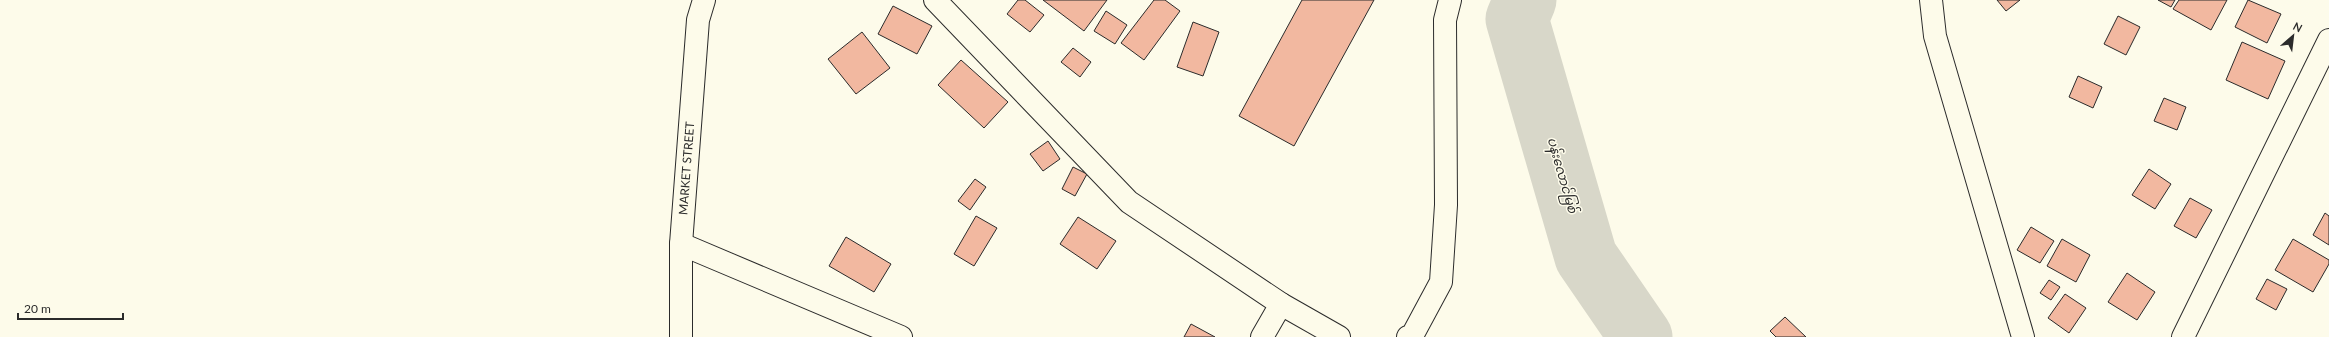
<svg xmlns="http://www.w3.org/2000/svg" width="2329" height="337" font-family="Lato,'Noto Sans Myanmar',sans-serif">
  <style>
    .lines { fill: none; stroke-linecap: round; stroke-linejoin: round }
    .river { stroke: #d8d7c9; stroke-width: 63 }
    .building { fill: #f2b8a0; stroke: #2b2b2b }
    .street-casing { stroke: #2b2b2b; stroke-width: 24 }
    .street { stroke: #fdfbea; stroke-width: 22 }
    .labels { text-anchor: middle; stroke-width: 3; stroke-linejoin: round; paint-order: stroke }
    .street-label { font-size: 12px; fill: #2b2b2b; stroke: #fdfbea }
    .water-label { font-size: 13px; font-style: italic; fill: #2b2b2b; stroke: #fdfbea }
  </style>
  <rect width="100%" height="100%" fill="#fdfbea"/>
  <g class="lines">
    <!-- river -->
    <path class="river" d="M1525,0L1517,19L1586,257L1641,337"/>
  </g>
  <!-- building -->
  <path class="building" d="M1018,0H1025L1044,15L1030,32L1007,14Z
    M1043,0H1107L1084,31Z
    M1154,0H1165L1180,11L1144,60L1121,43Z
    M1302,0H1374L1294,146L1239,116Z
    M1997,0H2020L2006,11Z
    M2158,0H2175L2171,7Z
    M2179,0H2227L2211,30L2173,9Z
    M2248,0L2281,14L2267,43L2235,27Z
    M893,6L932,26L917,54L878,34Z
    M1106,11L1127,25L1115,44L1094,31Z
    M2118,16L2140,27L2126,55L2104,44Z
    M1193,22L1219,32L1203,76L1177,67Z
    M862,32L890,68L856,94L828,59Z
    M2242,42L2285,61L2268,99L2226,80Z
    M1073,48L1091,62L1080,77L1061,62Z
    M961,60L1008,102L984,128L938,85Z
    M2078,76L2102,87L2093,108L2069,97Z
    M2164,98L2186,107L2177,130L2154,121Z
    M1048,141L1060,159L1043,171L1030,154Z
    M1073,167L1087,174L1075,196L1062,189Z
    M2149,169L2171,184L2155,209L2132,195Z
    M975,179L986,187L970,210L958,201Z
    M2190,198L2212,210L2196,238L2174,226Z
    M2325,213L2329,216V245L2313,235Z
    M976,216L997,228L974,266L954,254Z
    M1078,217L1116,241L1097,269L1060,244Z
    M2031,227L2054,241L2040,263L2017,250Z
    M846,237L891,264L874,292L829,266Z
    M2062,239L2090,255L2076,282L2047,266Z
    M2293,239L2329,260V264L2313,292L2275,270Z
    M2127,273L2155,292L2137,320L2108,302Z
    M2267,279L2287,289L2276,310L2256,299Z
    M2049,280L2060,287L2051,300L2040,293Z
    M2065,294L2086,308L2069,333L2048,318Z
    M1785,317L1806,337H1776L1770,331Z
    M1191,324L1215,337H1184Z"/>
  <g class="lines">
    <!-- street casing -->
    <g class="street-casing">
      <g id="street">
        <path d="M935,0L1129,202L1281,304L1262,337"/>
        <path d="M1931,0L1935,36L2023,337"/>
        <path d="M681,244L901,337"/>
        <path d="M1281,304L1339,337"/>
        <path id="s1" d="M681,337V244L698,20L704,0"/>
        <path d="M1408,337L1412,336L1441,282L1446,205L1445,20L1450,0"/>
        <path d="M2183,337L2329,40"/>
      </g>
    </g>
    <!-- street -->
    <use href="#street" class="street"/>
  </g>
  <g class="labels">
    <!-- street labels -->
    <g class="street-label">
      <text dy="4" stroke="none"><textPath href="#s1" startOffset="169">MARKET STREET</textPath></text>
    </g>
    <!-- water labels -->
    <g class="water-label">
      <text transform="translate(1563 175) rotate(74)" y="5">ပန်းလောင်မြစ်</text>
    </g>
  </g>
  <!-- north arrow -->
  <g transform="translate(2293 36) rotate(28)" stroke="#fdfbea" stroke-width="3" paint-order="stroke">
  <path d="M0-3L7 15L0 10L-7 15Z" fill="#2b2b2b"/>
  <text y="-6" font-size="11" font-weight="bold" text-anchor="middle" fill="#2b2b2b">N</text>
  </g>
  <!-- scale -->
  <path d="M18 313v6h105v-6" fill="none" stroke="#2b2b2b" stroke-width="2"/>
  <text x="24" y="313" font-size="12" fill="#2b2b2b" stroke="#fdfbea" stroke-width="3" paint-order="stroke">20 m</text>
</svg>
